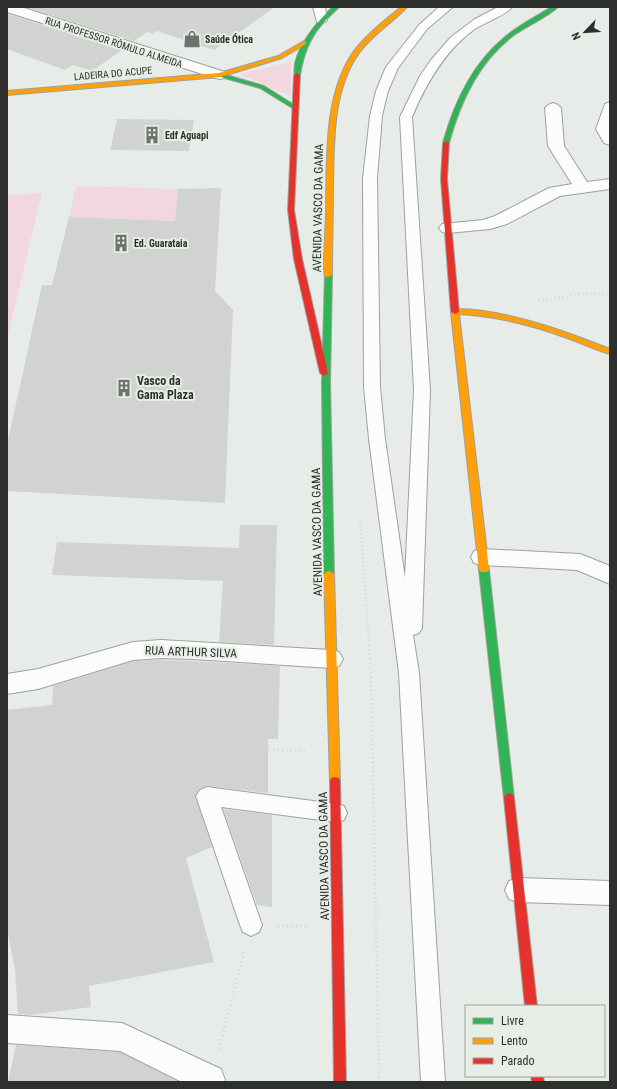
<svg xmlns="http://www.w3.org/2000/svg" width="617" height="1089" font-family="'Roboto Condensed',sans-serif">
  <style>
    .green { fill: #f2d8de }
    .building { fill: #d0d3d0 }
    .lines { fill: none; stroke-linecap: round; stroke-linejoin: round }
    .lane-casing { stroke: #9ea19e; stroke-width: 2 }
    .street-casing { stroke: #9ea19e; stroke-width: 2 }
    .fast-casing { stroke: #9ea19e; stroke-width: 2 }
    .slow-casing { stroke: #9ea19e; stroke-width: 2 }
    .jam-casing { stroke: #9ea19e; stroke-width: 2 }
    .path-far1 { stroke: #d5d6d5; stroke-width: 2.5; stroke-dasharray: 1 3; stroke-linecap: butt }
    .path { stroke: #d5d6d5; stroke-width: 3; stroke-dasharray: 1 3.5; stroke-linecap: butt }
    .lane { fill: #fcfcfc; fill-rule: evenodd }
    .street { fill: #fcfcfc; fill-rule: evenodd }
    .fast { fill: #30b455; fill-rule: evenodd }
    .slow { fill: #ff9f0a; fill-rule: evenodd }
    .jam { fill: #e5322d; fill-rule: evenodd }
    .labels { text-anchor: middle; stroke-width: 4; stroke-linejoin: round; paint-order: stroke }
    .far-poi-label { font-size: 10px; font-weight: bold; fill: #2e302d; stroke: #e7eee6; text-anchor: start }
    .far-street-label { font-size: 10px; fill: #2e302d; stroke: #e7eee6 }
    .street-label { font-size: 12px; fill: #2e302d; stroke: #e7eee6 }
    .poi-label { font-size: 12px; font-weight: bold; fill: #2e302d; stroke: #e7eee6; text-anchor: start }
  </style>
  <rect width="100%" height="100%" fill="#e8ece8"/>
  <!-- green -->
  <path class="green" d="M291,62V96L239,74Z
    M76,186L178,189L175,221L69,217Z
    M42,193L7,339V195Z"/>
  <!-- building -->
  <path class="building" d="M26,7H275L214,50L157,31L153,34L147,32L134,41Z
    M7,14L122,50L92,71L73,65L65,70L7,49Z
    M117,119L194,120L189,151L110,150Z
    M221,188L215,291L233,310L225,503L7,491V445L42,285H52L69,217L175,221L178,189Z
    M240,525H277L274,645L219,642L223,581L52,575L57,542L239,548Z
    M155,660L195,661L280,666L278,739H268V793L207,786L199,789L195,795L212,847L186,858L214,962L89,986L91,1007L30,1015L18,1014L15,971L7,927V710L52,705L53,686L133,661Z
    M223,809L272,815V907L257,905Z
    M16,1045L120,1052L179,1082H8Z"/>
  <g class="lines">
    <!-- lane casing -->
    <g class="lane-casing">
      <path id="lane" d="M313,7H325L327,20L325,22H317Z
        M439,7H453L427,29L398,68L388,91L382,116L377,178L380,387L385,439L405,578L414,390L400,117L420,76L431,60L451,37L475,19L498,7H512C506,15 484,23 475,29C445,50 426,84 412,117L430,390L422,628L419,633L413,635L419,673L445,1082H421L399,673L369,439L364,387L363,178L370,116L376,91L386,67L419,25Z
        M207,787L336,804L344,806L347,813L344,820L336,822L221,807L262,925L259,932L251,936L243,932L240,925L196,796L200,790Z"/>
    </g>
    <!-- street casing -->
    <g class="street-casing">
      <path id="street" d="M7,7H21L225,72L227,75L225,78L220,79L215,78L7,12Z
        M610,102V145L604,143L596,129L605,104Z
        M553,103L558,105L561,108L564,146L587,182L610,179V189L560,196L507,224L490,229L448,233L442,232L439,228L442,224L483,220L495,216L549,188L572,184L548,146L545,108L548,105Z
        M482,549L580,554L610,566V584L577,570L482,565L474,563L471,557L474,551Z
        M161,640L331,650L339,652L343,659L339,666L331,668L194,659L161,658L133,660L38,689L7,694V674L38,669L133,642Z
        M519,878L610,881V905L519,902L509,899L505,890L509,881Z
        M7,1015L122,1023L221,1069L225,1080L224,1082H182L120,1051L7,1043Z"/>
    </g>
    <!-- fast casing -->
    <g class="fast-casing">
      <path id="fast" d="M333,7H339C334,12 328,17 323,23C309,38 303,56 300,75L295,76C290,54 317,21 333,7Z
        M551,7H558C546,18 528,25 514,35C479,61 460,102 449,143L444,144L443,143C454,103 472,64 505,37C519,25 536,17 551,7Z
        M223,74L264,86L299,108L294,109L260,88L221,77V75Z
        M325,273H328L332,275L330,383L334,574L332,576H326L324,574L322,383Z
        M484,567L487,568L489,570L514,798L513,801L509,803L505,801L504,798L479,570L481,568Z"/>
    </g>
    <!-- slow casing -->
    <g class="slow-casing">
      <path id="slow" d="M401,7H407C392,23 372,35 359,53C332,91 334,143 333,187C333,216 332,246 332,275L328,277H325C322,268 326,225 326,213C327,162 323,94 354,51C367,34 384,21 401,7Z
        M304,41L306,42V44L282,58L220,77L7,95V91L219,73L278,56Z
        M452,310C462,308 474,310 483,311C527,317 569,333 610,349V354C595,350 581,343 567,338C532,325 497,316 459,314L489,570L487,572H481L479,570L451,312Z
        M329,571L332,572L334,574L340,781L339,784L335,785L331,784L330,781L324,574L326,572Z"/>
    </g>
    <!-- jam casing -->
    <g class="jam-casing">
      <path id="jam" d="M297,73L300,75L294,210L302,259L328,373L324,376L320,373L294,259L288,210L294,75Z
        M446,141L449,143L447,179L459,312L455,314L451,312L441,179L443,143Z
        M335,777L339,778L340,781L346,1082H334L330,781L331,778Z
        M509,793L513,795L514,798L537,1006H525L504,798L505,795Z
        M531,1076H543L544,1082H532Z"/>
    </g>
    <!-- path-far1 -->
    <path class="path-far1" d="M539,301L587,293L610,294
      M360,521L368,628"/>
    <!-- path -->
    <path class="path" d="M368,627L371,674L379,1082
      M7,781L149,747L209,746L305,751
      M7,857L143,802L181,798
      M278,926H307
      M219,1049L244,951"/>
    <!-- lane -->
    <use href="#lane" class="lane"/>
    <!-- street -->
    <use href="#street" class="street"/>
    <!-- fast -->
    <use href="#fast" class="fast"/>
    <!-- slow -->
    <use href="#slow" class="slow"/>
    <!-- jam -->
    <use href="#jam" class="jam"/>
  </g>
  <!-- icons -->
  <defs>
    <g id="shop-bare" transform="scale(1.38)"><path d="M-5-2.5h2.3a2.7 3.5 0 0 1 5.4 0H5L5.5 6h-11ZM-1.5-2.5h3a1.5 2.3 0 0 0-3 0Z" fill="#6f726e" stroke="#e7eee6" stroke-width="2.5" paint-order="stroke"/></g>
    <g id="building-bare" transform="scale(1.38)"><path d="M-4-6H4V6H1V3H-1V6H-4ZM-2.5-4.3h1.7v1.8h-1.7ZM.8-4.3h1.7v1.8H.8ZM-2.5-1h1.7V.8h-1.7ZM.8-1h1.7V.8H.8Z" fill="#6f726e" stroke="#e7eee6" stroke-width="2.5" paint-order="stroke"/></g>
  </defs>
  <g fill-rule="evenodd">
    <use href="#shop-bare" x="192" y="39"/>
    <use href="#building-bare" x="152" y="135"/>
    <use href="#building-bare" x="121" y="243"/>
    <use href="#building-bare" x="124" y="388"/>
  </g>
  <g class="labels">
    <!-- far-poi labels -->
    <g class="far-poi-label">
      <text x="205" y="43">Saúde Ótica</text>
      <text x="165" y="139">Edf Aguapi</text>
      <text x="134" y="247">Ed. Guarataia</text>
    </g>
    <!-- far-street labels -->
    <g class="far-street-label">
      <text transform="translate(114 42) rotate(18)" y="4">RUA PROFESSOR RÔMULO ALMEIDA</text>
      <text transform="translate(113 73) rotate(-5)" y="4">LADEIRA DO ACUPE</text>
    </g>
    <!-- street labels -->
    <g class="street-label">
      <text transform="translate(318 208) rotate(-89)" y="4">AVENIDA VASCO DA GAMA</text>
      <text transform="translate(317 532) rotate(-91)" y="4">AVENIDA VASCO DA GAMA</text>
      <text transform="translate(191 652) rotate(2)" y="4">RUA ARTHUR SILVA</text>
      <text transform="translate(324 856) rotate(-91)" y="4">AVENIDA VASCO DA GAMA</text>
    </g>
    <!-- poi labels -->
    <g class="poi-label">
      <text x="137" y="385">Vasco da<tspan x="137" dy="14">Gama Plaza</tspan></text>
    </g>
  </g>
  <!-- border -->
  <rect width="617" height="1089" fill="none" stroke="#2e302d" stroke-width="16"/>
  <!-- legend -->
  <rect x="465" y="1005" width="140" height="72" fill="#e7eee6" stroke="#9da29c"/>
  <rect x="473" y="1018" width="20" height="6" fill="#30b455" stroke="#9da29c"/>
  <text x="501" y="1025" font-size="12" fill="#2e302d">Livre</text>
  <rect x="473" y="1038" width="20" height="6" fill="#ff9f0a" stroke="#9da29c"/>
  <text x="501" y="1045" font-size="12" fill="#2e302d">Lento</text>
  <rect x="473" y="1058" width="20" height="6" fill="#e5322d" stroke="#9da29c"/>
  <text x="501" y="1065" font-size="12" fill="#2e302d">Parado</text>
  <!-- north arrow -->
  <g transform="translate(585 32) rotate(245)" stroke="#e7eee6" stroke-width="3" paint-order="stroke">
  <path d="M0-3L7 15L0 10L-7 15Z" fill="#2e302d"/>
  <text y="-6" font-size="11" font-weight="bold" text-anchor="middle" fill="#2e302d">N</text>
  </g>
</svg>
